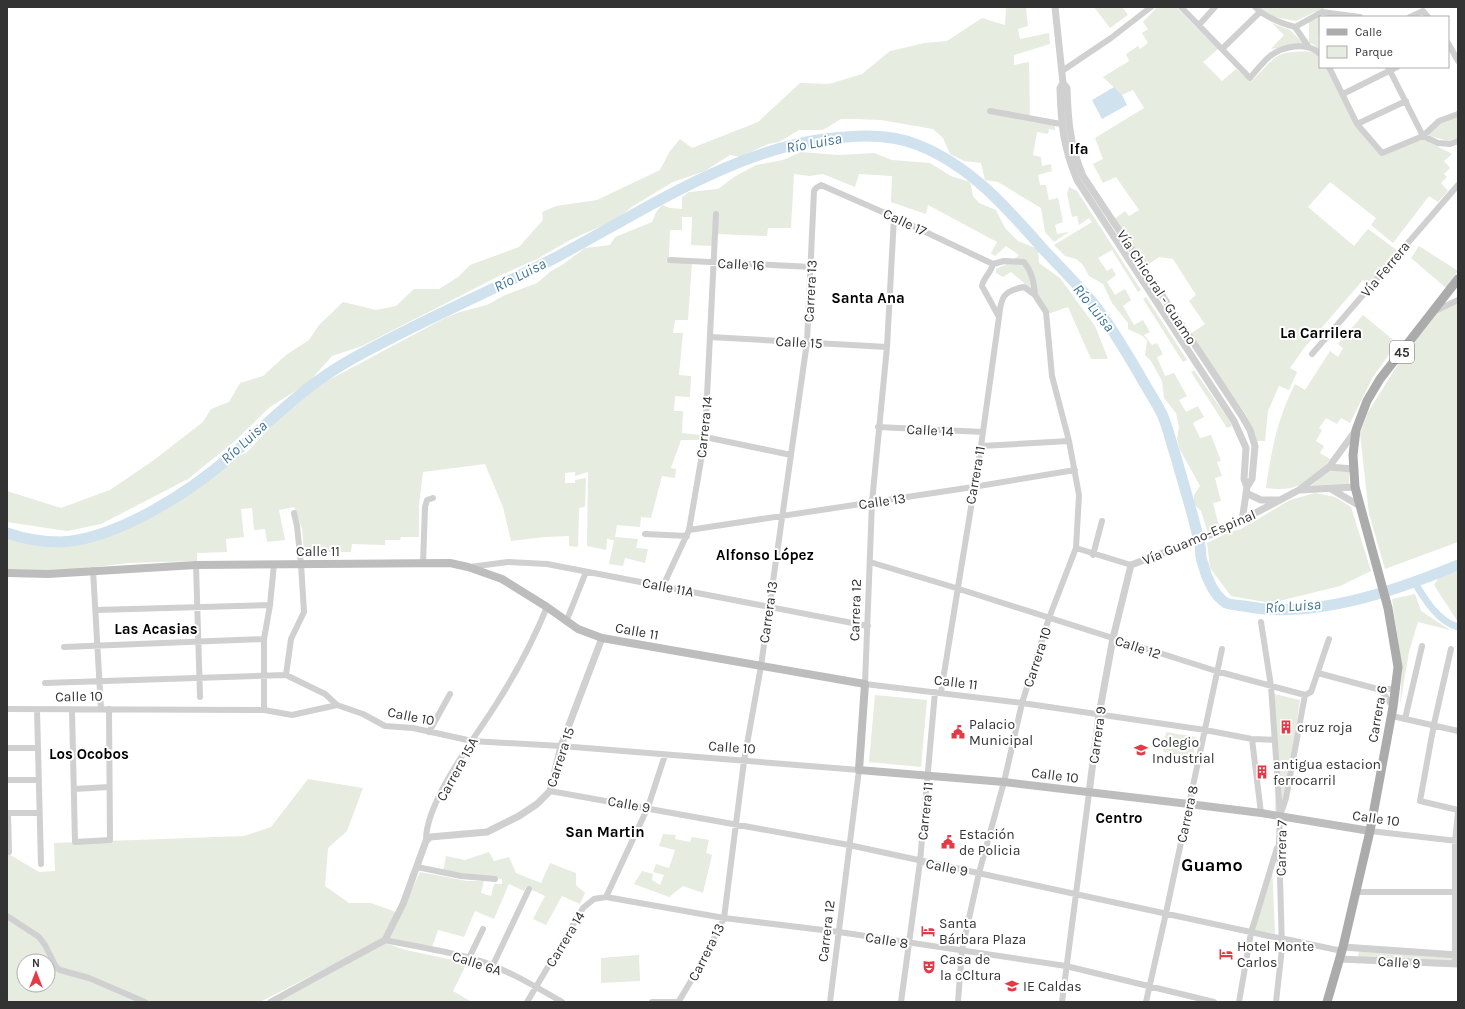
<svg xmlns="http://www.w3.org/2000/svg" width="1465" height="1009" font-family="Karla,sans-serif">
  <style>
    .green { fill: #e6ecdf; fill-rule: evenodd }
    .water { fill: #cfe2ee }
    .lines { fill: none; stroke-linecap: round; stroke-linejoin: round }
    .canal { stroke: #cfe2ee; stroke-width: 7 }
    .river { stroke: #cfe2ee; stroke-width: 11 }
    .minor { stroke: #d0d0d0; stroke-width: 6 }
    .tertiary { stroke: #d0d0d0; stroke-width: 7 }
    .secondary { stroke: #bdbdbd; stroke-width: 8 }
    .primary { stroke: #ababab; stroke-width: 9 }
    .minor-bridge { stroke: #d0d0d0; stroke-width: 6 }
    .labels { text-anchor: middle; stroke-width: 4; stroke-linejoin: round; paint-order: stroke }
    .shield { fill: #fff; stroke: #707070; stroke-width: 1 }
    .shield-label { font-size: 13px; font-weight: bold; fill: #333 }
    .street-label { font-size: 14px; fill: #333; stroke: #fff }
    .poi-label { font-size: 14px; fill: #333; stroke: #fff; text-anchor: start }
    .water-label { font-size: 15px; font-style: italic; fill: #3f7597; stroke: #fff }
    .neighbourhood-label { font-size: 15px; font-weight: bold; fill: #000; stroke: #fff }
    .district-label { font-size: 18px; font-weight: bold; fill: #000; stroke: #fff }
  </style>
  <rect width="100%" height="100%" fill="#fff"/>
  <!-- green -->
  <path class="green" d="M1006,7H1026L1028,26L1018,29L1020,39L1049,33L1050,44L1014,55V65L1029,62L1030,119L1055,122V130L1049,129L1048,134L1037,132L1033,155L1041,157L1042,166L1051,164L1052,171L1038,175L1040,185H1046L1049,200L1058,198L1063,222L1055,225L1057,234L1069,232L1054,242L1045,232L1041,208L998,182L985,180L981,163L964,161L950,154L943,138L933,129L881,120L854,119H841L823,130H799L779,142L768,144L740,157L730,155L705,171L673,182L633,206L617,219L570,240L537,259L501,275L362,346L332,356L308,383L270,407L235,441L188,479L101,524L67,531L7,522V491L61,508L110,490L154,460L203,422L211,409L229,402L240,383L263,376L286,355L309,340L319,325L343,302L376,310L396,306L414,289H439L458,277L470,265L519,247L543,220L542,212L556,206L597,200L660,170L670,151L680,139L692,148L758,122L800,83L829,84L862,74L890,51L925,43L947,41L982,18L1005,25Z
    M1094,7H1122L1128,15L1110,28Z
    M1157,7H1176L1218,49L1203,62L1222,81L1236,69L1251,82C1277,55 1275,50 1315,52L1320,57V67H1327L1355,126L1381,154L1422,138L1452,154L1444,161L1450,168L1444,174L1447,177L1441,183L1448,191L1438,202L1429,196L1393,243L1371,225L1376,218L1330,182L1308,207L1354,246L1368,229L1398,251L1371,285L1363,280L1304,348L1290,368L1297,372L1289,390L1279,386L1268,411L1265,441H1257L1246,415L1190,334L1205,324L1189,301L1196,295L1173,259L1159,257L1145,267L1113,220L1125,211L1129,216L1139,210L1116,177L1103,183L1093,164L1103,159L1095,138L1144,108L1133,90L1122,95L1103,77L1129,61L1126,54L1138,46L1140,49L1148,43L1142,33L1148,29L1143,22Z
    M1259,7H1324L1323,12H1315L1296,21L1268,16Z
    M1322,16L1320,17L1318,45L1320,51L1313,44L1309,43V21Z
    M1272,23L1290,30L1304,44L1271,49L1284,35Z
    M1458,116V138L1448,141L1426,135L1441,123Z
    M801,152L838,155L874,153L892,160L930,163L951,176L970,182L973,196L979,203L996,210L1005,228L1018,241L1038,249L1039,263L1060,278L1095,326L1108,359H1091L1068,307L1045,315L1024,283L1011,272L1003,277L996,273V269L1009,263L1019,255L1006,246L995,256L991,253L997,242L928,205L926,214L891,202L892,176L859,174L855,187L823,174L809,176L794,174L791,228H768L767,236L717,234L712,246L691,245L692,217H682V230H670L669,256L666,261L692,263L688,320H675L673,333H683L679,375L691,376L690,397L675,396L674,411H683L682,433L701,435V440H681L671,468L676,469L675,478L662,476L651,518L641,517L640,527L617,525L615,537L638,539L636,548L648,549L645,563L625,558L623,566L609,564L614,540L607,539L606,550L587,546L588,472L575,476V472L565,473V483H575V480L586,478L585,507L579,508L578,547L569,546V536L545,537L511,541L503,507L485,464L423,472L419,505V537H401L400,540H385V545L352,544L351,552H304L302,529L294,507L279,510L285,540L267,542L265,529L254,530L252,508L241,509L244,537L226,539L227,552L197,553V561L129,563L61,571L7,570V538L52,545L90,541L122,529L157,513L178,500L233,458L246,453L288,409L308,394L327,381L445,318L460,312L487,305L505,295L537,283L551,271L562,265L585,248L610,245L615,237L652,222L656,212L662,205L670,208L682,209V197L689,192L718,189L734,177L756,165L783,160Z
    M1069,187L1077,191L1141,290L1138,292L1112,250L1098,258L1107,271L1112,268L1116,275L1107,282L1115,295L1125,289L1131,300L1123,306L1134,325L1143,320L1150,332L1144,335L1152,345L1157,343L1163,354L1157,357L1165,376L1174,373L1187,396L1179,400L1186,412L1198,406L1204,417L1193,423L1200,438L1211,435L1221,461L1217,462L1222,476L1215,478L1221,501L1213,503L1220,530L1208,533L1201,511L1194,504V495L1200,486L1179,448L1177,439L1179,427L1176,413L1164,398L1162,381L1151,361L1145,355L1147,341L1143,336L1128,329V323L1112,303L1103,284L1089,276L1083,265L1076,259L1065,256L1054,245L1092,222L1089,218L1079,225L1077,216L1072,217L1067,194Z
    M1419,246L1458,271L1446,288L1411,258Z
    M1146,297L1187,360L1183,362L1143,299Z
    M1458,303V542L1385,569L1369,514L1360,434L1368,412L1402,358L1432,315Z
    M1363,315L1397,343L1373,377L1350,423L1341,418L1337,424L1326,418L1319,428L1322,430L1316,441L1324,446L1320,453L1330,459C1313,483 1296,492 1266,488C1271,451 1278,417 1295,384L1305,390L1330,351L1338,357L1343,348L1338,344Z
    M1194,370L1229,420L1232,426L1227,428L1191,372Z
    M1329,470L1349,472V485L1310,487Z
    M1315,493L1335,497L1351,507L1371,571L1340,586L1271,603L1231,596L1210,568L1207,543L1230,532L1241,529L1290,500Z
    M1458,571V622L1434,585L1439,577Z
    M1415,594L1421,611L1450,630L1418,622L1409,652L1400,705L1402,667L1392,599Z
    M1270,693L1300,700L1283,813H1275L1276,739Z
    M875,695L927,700L921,767L869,762Z
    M1166,732L1196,737L1193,757L1163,752Z
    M308,779L363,788L347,831L328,848L325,886L349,903H371L396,912L381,940L260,1002H7V853L39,872L55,871L54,843L244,836L271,827ZM24,961H48V985H24Z
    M663,834L676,835L675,839L690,842L692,837L709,840L706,853L712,855L703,893L683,886L669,897L634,884L642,871L653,874L652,880L660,885L664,875L653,872L656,864L669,868L675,850L659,846Z
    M489,852L494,861L509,857L516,873L541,883L550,863L576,873V885L585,893L580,904L562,896L546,925L533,919L545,896L526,887L524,891L509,884L494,919L475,911L464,937L438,930L432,947L389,938L420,872L467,881H484L481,893L491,896L494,884H502V879L443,871L446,856L465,860Z
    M1272,863L1275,934L1255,930Z
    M385,943L406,950L467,963L453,991L472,1002H275L319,980Z
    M1359,950L1453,956L1452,962L1358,957Z
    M639,955L640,981L601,983V958Z"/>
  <!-- water -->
  <path class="water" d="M1114,87L1122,95L1127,105L1102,119L1092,100Z"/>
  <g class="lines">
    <!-- canal -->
    <path class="canal" d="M1415,583C1425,600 1439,622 1458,627"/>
    <!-- river -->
    <path class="river" d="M7,533C24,539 43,542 61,542C117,539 190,492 231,456C269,422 301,389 345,363C411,325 483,295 551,260C641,213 742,142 846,137C869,135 896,136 918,145C971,166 1007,208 1044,250C1061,268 1078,285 1094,304C1111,326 1125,350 1139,374C1146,387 1155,400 1162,414C1168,427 1171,443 1176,457C1184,487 1194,516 1200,546C1202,557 1199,553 1203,564C1206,577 1214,596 1226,603C1231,605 1238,605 1244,606C1313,620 1395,591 1458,565"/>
    <!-- minor -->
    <path class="minor" d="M1181,7L1250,78C1256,71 1262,63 1269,57C1282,46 1308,41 1320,54
      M1255,7C1266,18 1280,23 1295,27L1308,46
      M1410,17L1423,11L1428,17
      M1199,25L1215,7
      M1295,27L1322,12L1360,17
      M1448,43L1458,61
      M1222,49L1260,12
      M1329,67L1357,124L1382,153L1423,136L1439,121L1458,114
      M1388,67L1423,136L1438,143L1450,144L1458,141
      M1062,71L1111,38L1151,7
      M1343,94L1397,67
      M990,111L1061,124
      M1357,124L1406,101
      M894,217L887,347L872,502L865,684L1022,703L1205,730L1252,739L1275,740
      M670,260L812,267
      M993,264L1004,261L1024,262C1032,272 1034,282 1035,295
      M1435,311L1458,300
      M710,337L887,347
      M1312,354L1458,185
      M878,427L983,432
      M705,437L791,455
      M981,446L1069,441
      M689,530L973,487L1075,470
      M645,534L687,536
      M1076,548L1131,565
      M1093,555L1102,521
      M870,562L956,588L1216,671L1305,695L1311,692L1329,639
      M423,564L425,507L427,500L433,498
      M196,565L200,697
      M470,567L508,562L547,564L868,626
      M93,570L101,709
      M663,586L689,530L705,437L716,214
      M96,610L270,605
      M566,622L586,572
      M1261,622L1271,686L1280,815
      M64,647L264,639
      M1451,649L1434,724L1420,801L1458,810
      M1318,673L1381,690L1397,688
      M286,675L291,639L304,612L301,564L297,526L294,513
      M45,683L286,675L325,694L337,705
      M1381,690L1393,707
      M941,692L981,446L999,317L982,286C983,278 991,273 993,264
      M7,709L264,710L292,715L337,705L363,714L385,726L413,728L472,741L561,746L859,770L830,1002
      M37,710L41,864
      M72,710L75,842L110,840L109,709
      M264,710V639L270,605L274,564
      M1392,716L1458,731
      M1405,719L1422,646
      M429,732L450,694
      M1252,739L1261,813
      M7,748H38
      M7,780H39
      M74,789L109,787
      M550,791L849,845L1269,936
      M7,813H39
      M8,813L9,852
      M1370,831L1457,841
      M426,841C425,803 474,739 495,706C515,675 533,641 547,607
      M417,867L461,876L495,879
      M1356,892H1455
      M606,897L724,918L839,932L1066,966L1214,1002
      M7,916L39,937L45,945L56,967L60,970L89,978L145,1002
      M385,940C413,946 442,950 470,958C503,967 533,985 562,1002
      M1290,940L1342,951
      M469,958L483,929
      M1455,964V841L1458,812
      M493,965L529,889
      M679,1001L701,964L724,918L744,761L761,666L807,342L814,191L816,188L821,185L894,217L993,264
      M527,1002L583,908L594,899L606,897L648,807L665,755
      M652,1002H680
      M901,1002L920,862L935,692
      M958,1002L962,950L979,873L1004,782L1022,703L1049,618L1076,548L1079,495L1069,441L1052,376L1046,312L1035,295L1024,287C1003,291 1001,297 999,317
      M1062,1002L1089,793
      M1146,1002L1166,913L1222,649
      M1239,1002L1251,933L1277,848
      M1276,1002L1282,948L1279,843L1280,816L1286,798L1305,695"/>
    <!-- tertiary -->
    <path class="tertiary" d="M1055,7L1063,83L1067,88C1068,121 1070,145 1083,176L1242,416L1250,430L1255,446L1252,479L1247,487L1242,521
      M1063,83L1060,88C1061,124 1063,146 1077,180L1234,421L1246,448L1244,479L1247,487
      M1329,467L1353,469
      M1331,489L1360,506
      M1300,490L1355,487
      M1246,493L1261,500H1278
      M1089,793L1099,715L1113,638L1131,565L1223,530L1299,490L1329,467L1356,430
      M1343,947L1458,955
      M1339,959L1458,964
      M271,1002L385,940L403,904L426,841L430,837L487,832L519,816L537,804L550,791L561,746L602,638"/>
    <!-- secondary -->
    <path class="secondary" d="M7,573L48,574L196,565L450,563L468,567L502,579L547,607L578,629L602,638L865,684L859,770L1004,782L1189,804L1261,813L1370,831"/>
    <!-- primary -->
    <path class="primary" d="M1327,1002L1343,947L1370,831L1393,707L1398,667L1388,608L1355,487L1353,455L1356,430L1367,401L1380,379L1458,279"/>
    <!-- minor-bridge -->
    <path class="minor-bridge" d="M1269,936L1290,940"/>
  </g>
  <!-- icons -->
  <defs>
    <g id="building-bare" transform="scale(1.08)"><path d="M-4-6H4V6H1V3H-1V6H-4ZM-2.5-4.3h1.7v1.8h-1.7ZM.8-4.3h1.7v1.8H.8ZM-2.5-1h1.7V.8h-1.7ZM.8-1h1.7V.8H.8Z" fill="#e63946" stroke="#fff" stroke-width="2.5" paint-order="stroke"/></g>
    <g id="civic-bare" transform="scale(1.08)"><path d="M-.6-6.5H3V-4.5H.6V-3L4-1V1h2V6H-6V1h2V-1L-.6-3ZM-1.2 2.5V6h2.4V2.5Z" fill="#e63946" stroke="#fff" stroke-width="2.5" paint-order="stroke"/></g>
    <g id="school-bare" transform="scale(1.08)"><path d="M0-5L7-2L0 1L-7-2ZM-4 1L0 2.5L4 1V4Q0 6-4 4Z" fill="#e63946" stroke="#fff" stroke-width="2.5" paint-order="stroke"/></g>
    <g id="hotel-bare" transform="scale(1.08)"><path d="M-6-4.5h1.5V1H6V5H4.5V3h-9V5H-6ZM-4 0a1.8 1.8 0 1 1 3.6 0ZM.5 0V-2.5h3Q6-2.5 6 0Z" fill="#e63946" stroke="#fff" stroke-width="2.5" paint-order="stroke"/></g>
    <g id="theatre-bare" transform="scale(1.08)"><path d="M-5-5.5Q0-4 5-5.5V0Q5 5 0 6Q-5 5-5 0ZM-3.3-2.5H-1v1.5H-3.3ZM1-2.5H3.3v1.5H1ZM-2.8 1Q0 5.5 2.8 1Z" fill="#e63946" stroke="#fff" stroke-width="2.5" paint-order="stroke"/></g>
  </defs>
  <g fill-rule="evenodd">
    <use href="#building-bare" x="1286" y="727"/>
    <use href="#civic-bare" x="958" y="732"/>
    <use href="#school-bare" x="1141" y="750"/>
    <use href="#building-bare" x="1262" y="772"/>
    <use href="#civic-bare" x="948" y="842"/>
    <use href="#hotel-bare" x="928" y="931"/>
    <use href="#hotel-bare" x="1226" y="954"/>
    <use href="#theatre-bare" x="929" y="967"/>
    <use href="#school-bare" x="1012" y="986"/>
  </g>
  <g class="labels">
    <!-- shield labels -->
    <rect class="shield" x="1390" y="341" width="24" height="22" rx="3"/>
    <g class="shield-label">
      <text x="1402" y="357">45</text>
    </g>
    <!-- street labels -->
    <g class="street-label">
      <text transform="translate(905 222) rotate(25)" y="5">Calle 17</text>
      <text transform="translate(741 264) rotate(3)" y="5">Calle 16</text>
      <text transform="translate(1385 269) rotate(-50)" y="5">Vía Ferrera</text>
      <text transform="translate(1157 287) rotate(57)" y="5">Vía Chicoral - Guamo</text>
      <text transform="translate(810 291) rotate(-87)" y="5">Carrera 13</text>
      <text transform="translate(799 342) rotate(3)" y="5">Calle 15</text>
      <text transform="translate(704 427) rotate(-84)" y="5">Carrera 14</text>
      <text transform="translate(930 430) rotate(3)" y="5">Calle 14</text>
      <text transform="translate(975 475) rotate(-80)" y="5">Carrera 11</text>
      <text transform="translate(882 501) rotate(-8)" y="5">Calle 13</text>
      <text transform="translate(1199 537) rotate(-23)" y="5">Vía Guamo-Espinal</text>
      <text x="318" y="556">Calle 11</text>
      <text transform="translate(668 587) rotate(11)" y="5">Calle 11A</text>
      <text transform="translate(855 610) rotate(-88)" y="5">Carrera 12</text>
      <text transform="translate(768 612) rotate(-82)" y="5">Carrera 13</text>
      <text transform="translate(637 631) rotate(10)" y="5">Calle 11</text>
      <text transform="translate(1138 647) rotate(18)" y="5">Calle 12</text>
      <text transform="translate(1037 657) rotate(-72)" y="5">Carrera 10</text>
      <text transform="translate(956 682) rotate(7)" y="5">Calle 11</text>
      <text transform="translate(79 696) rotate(-1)" y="5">Calle 10</text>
      <text transform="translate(1377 714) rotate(-80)" y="5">Carrera 6</text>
      <text transform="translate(411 716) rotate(11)" y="5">Calle 10</text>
      <text transform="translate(1097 735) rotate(-82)" y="5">Carrera 9</text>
      <text transform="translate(732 747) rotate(4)" y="5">Calle 10</text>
      <text transform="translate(560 757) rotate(-72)" y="5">Carrera 15</text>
      <text transform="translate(457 769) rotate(-61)" y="5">Carrera 15A</text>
      <text transform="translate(1055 775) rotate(7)" y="5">Calle 10</text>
      <text transform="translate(629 804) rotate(10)" y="5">Calle 9</text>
      <text transform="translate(925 811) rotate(-84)" y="5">Carrera 11</text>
      <text transform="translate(1187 814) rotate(-78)" y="5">Carrera 8</text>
      <text transform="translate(1376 818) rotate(8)" y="5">Calle 10</text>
      <text transform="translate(1281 848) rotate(-89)" y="5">Carrera 7</text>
      <text transform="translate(947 867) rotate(11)" y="5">Calle 9</text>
      <text transform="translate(826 931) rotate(-83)" y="5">Carrera 12</text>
      <text transform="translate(565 939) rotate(-59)" y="5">Carrera 14</text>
      <text transform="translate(887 940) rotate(9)" y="5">Calle 8</text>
      <text transform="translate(706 952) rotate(-63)" y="5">Carrera 13</text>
      <text transform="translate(1399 962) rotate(3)" y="5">Calle 9</text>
      <text transform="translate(477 963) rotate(18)" y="5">Calle 6A</text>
    </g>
    <!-- poi labels -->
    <g class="poi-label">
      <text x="969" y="729">Palacio<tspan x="969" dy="16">Municipal</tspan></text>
      <text x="1297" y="732">cruz roja</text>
      <text x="1152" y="747">Colegio<tspan x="1152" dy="16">Industrial</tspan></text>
      <text x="1273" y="769">antigua estacion<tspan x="1273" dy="16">ferrocarril</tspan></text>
      <text x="959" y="839">Estación<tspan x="959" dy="16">de Policia</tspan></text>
      <text x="939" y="928">Santa<tspan x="939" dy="16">Bárbara Plaza</tspan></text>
      <text x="1237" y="951">Hotel Monte<tspan x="1237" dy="16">Carlos</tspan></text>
      <text x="940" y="964">Casa de<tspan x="940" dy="16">la cCltura</tspan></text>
      <text x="1023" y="991">IE Caldas</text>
    </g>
    <!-- water labels -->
    <g class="water-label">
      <text transform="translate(814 143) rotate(-10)" y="5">Río Luisa</text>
      <text transform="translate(520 275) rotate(-27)" y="5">Río Luisa</text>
      <text transform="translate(1094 308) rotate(51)" y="5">Río Luisa</text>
      <text transform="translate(244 442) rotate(-42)" y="5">Río Luisa</text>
      <text transform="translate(1293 606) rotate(-4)" y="5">Río Luisa</text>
    </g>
    <!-- neighbourhood labels -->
    <g class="neighbourhood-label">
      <text x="1079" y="154">Ifa</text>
      <text x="868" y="303">Santa Ana</text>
      <text x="1321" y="338">La Carrilera</text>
      <text x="765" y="560">Alfonso López</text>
      <text x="156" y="634">Las Acasias</text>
      <text x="89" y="759">Los Ocobos</text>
      <text x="1119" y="823">Centro</text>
      <text x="605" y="837">San Martin</text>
    </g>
    <!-- district labels -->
    <g class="district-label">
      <text x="1212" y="871">Guamo</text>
    </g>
  </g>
  <!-- border -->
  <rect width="1465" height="1009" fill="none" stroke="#333333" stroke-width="16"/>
  <!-- legend -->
  <rect x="1319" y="16" width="130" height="52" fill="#ffffff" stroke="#adadad"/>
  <rect x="1327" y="29" width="20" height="6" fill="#ababab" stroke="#adadad"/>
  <text x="1355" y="36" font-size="12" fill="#333333">Calle</text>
  <rect x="1327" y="46" width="20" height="12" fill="#e6ecdf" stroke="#adadad"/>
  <text x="1355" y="56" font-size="12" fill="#333333">Parque</text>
  <!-- north arrow -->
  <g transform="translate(36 973)"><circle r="19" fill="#ffffff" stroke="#adadad"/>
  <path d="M0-3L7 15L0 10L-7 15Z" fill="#e63946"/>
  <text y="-6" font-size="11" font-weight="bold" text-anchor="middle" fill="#333333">N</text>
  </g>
</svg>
